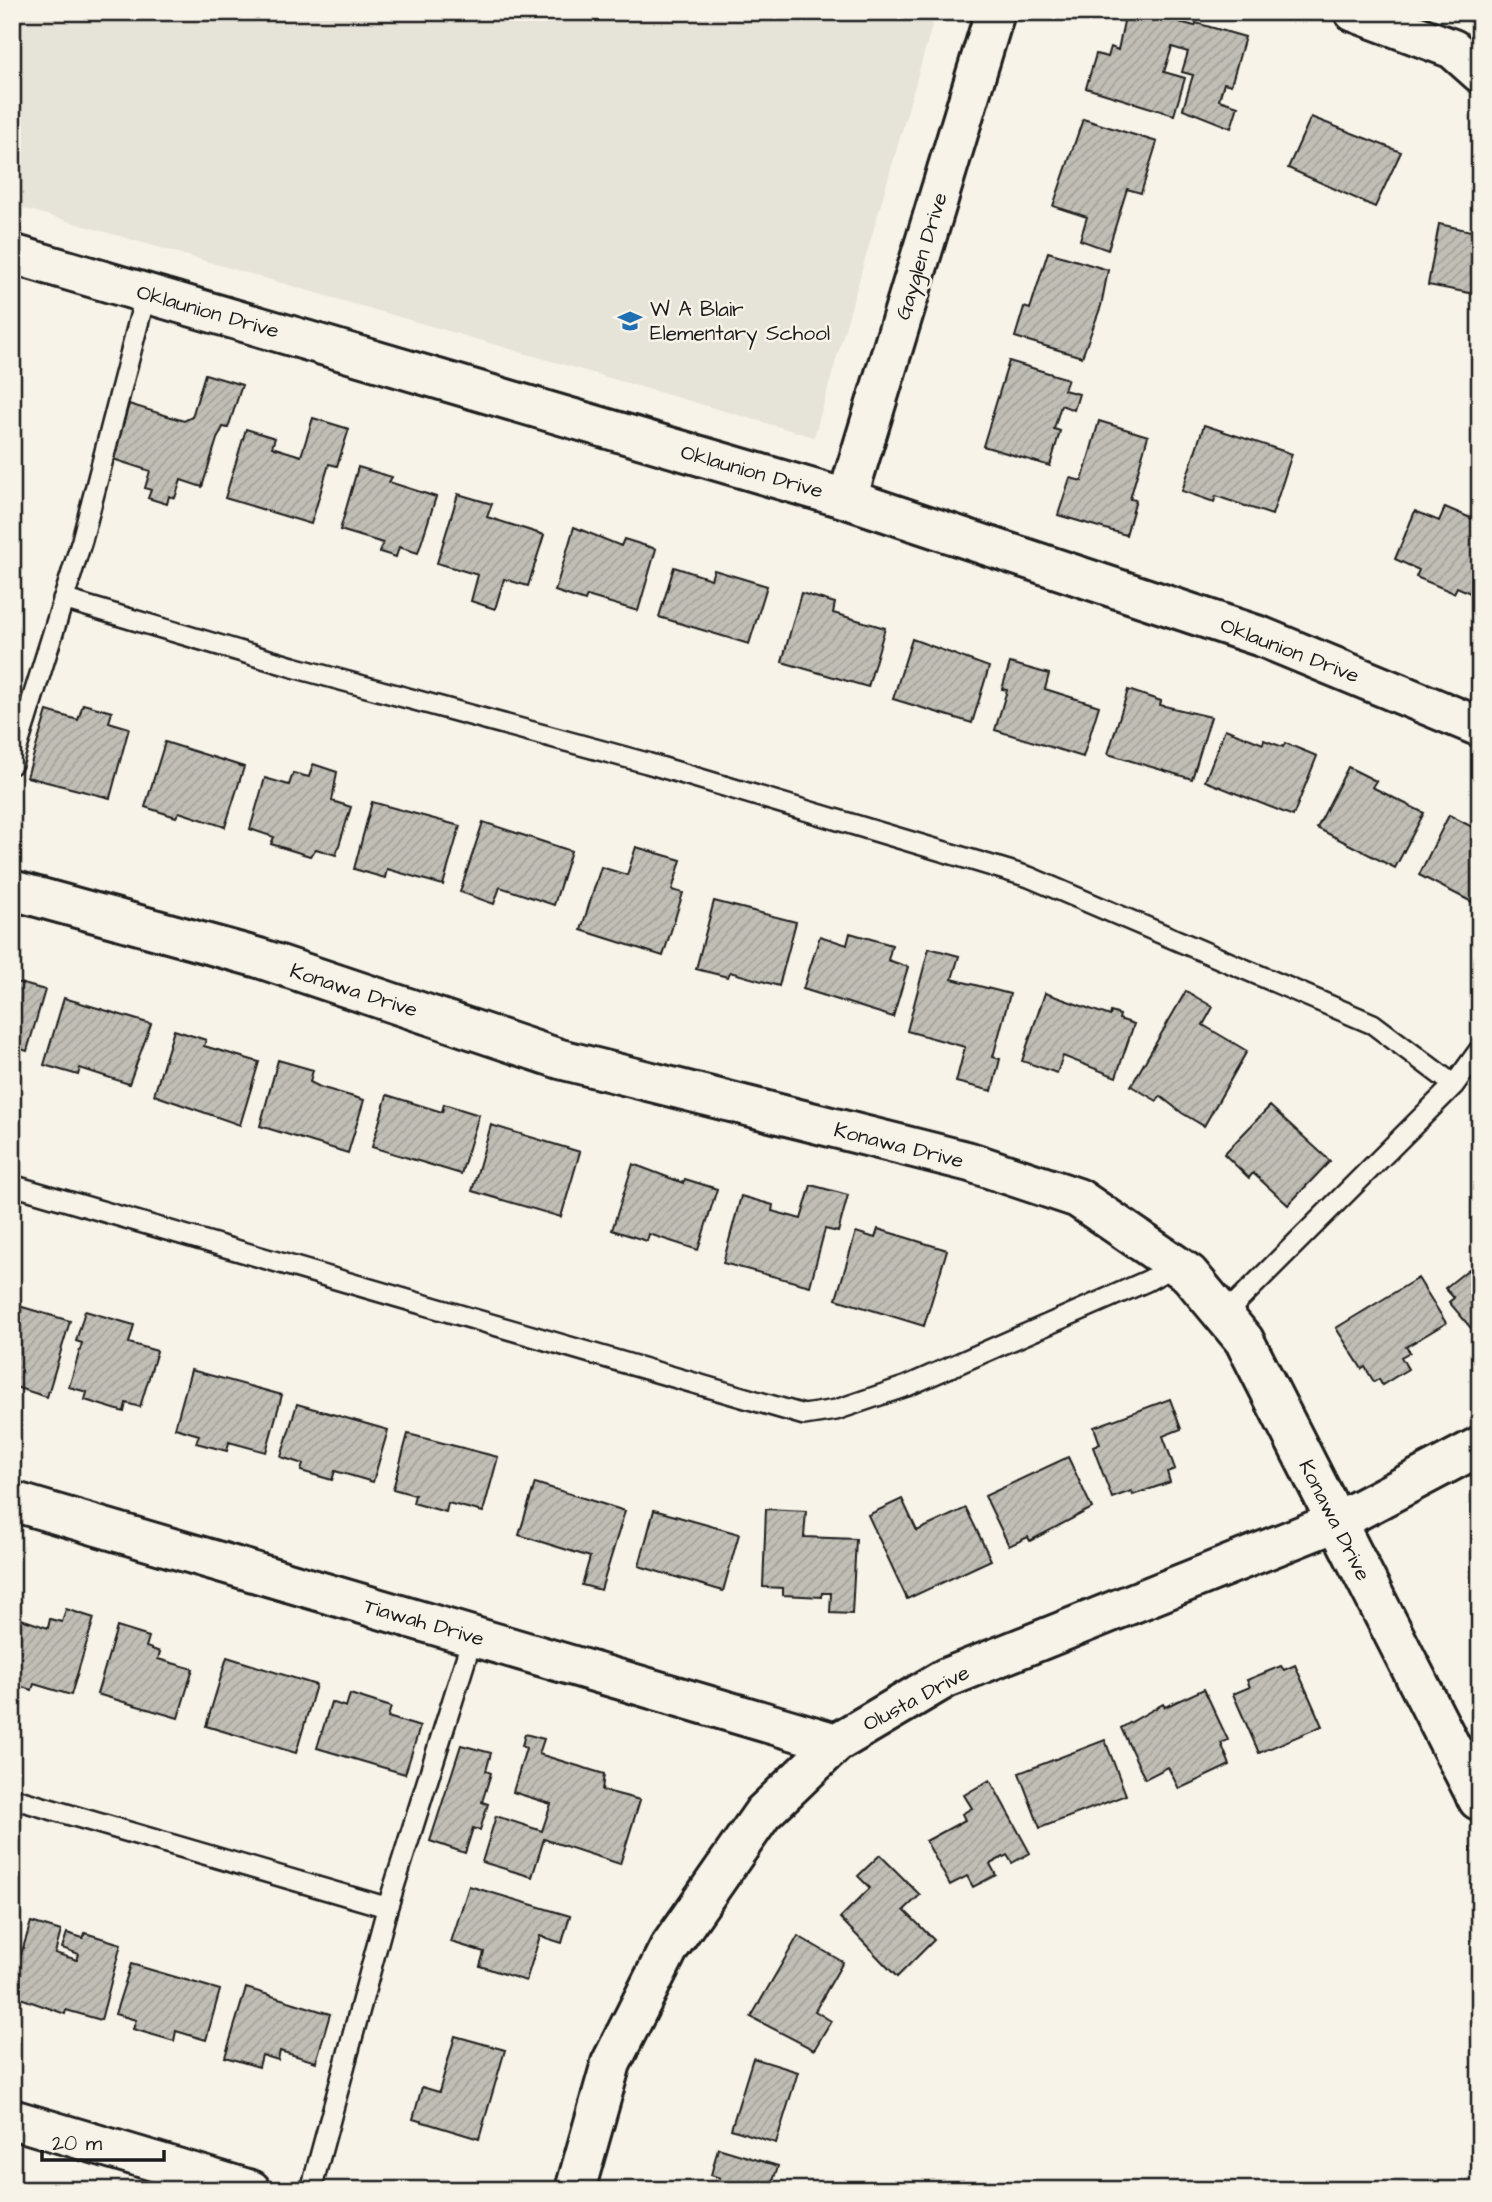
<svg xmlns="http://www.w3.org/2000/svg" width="1492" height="2202" font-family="'Architects Daughter',sans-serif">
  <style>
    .built { fill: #e6e3d9 }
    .building { fill: url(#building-hatch); stroke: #1c1c1c; stroke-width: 2 }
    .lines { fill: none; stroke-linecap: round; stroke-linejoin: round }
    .lane-casing { stroke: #1c1c1c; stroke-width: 24 }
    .street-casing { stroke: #1c1c1c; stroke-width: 44 }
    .lane { stroke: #f7f3e8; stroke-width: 19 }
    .street { stroke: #f7f3e8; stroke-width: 38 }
    .labels { text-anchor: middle; stroke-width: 5; stroke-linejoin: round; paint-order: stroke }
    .street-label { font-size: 21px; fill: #1c1c1c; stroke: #f7f3e8 }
    .poi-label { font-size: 21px; fill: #1c1c1c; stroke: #f7f3e8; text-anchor: start }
  </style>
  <defs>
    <pattern id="building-hatch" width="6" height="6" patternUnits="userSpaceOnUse" patternTransform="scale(1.75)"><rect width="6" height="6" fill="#c0beb5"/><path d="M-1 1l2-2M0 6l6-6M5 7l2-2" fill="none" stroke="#a4a39b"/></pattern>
  </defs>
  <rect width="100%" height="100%" fill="#f7f3e8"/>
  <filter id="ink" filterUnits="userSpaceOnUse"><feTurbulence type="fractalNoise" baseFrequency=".0143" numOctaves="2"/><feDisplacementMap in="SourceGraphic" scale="14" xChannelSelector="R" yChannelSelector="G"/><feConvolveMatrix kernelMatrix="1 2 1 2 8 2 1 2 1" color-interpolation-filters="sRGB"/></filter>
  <g filter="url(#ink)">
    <!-- built -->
    <path class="built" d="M12,12H936L814,437L12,205Z"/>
    <!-- building -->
    <path class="building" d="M1126,12H1163L1180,18L1179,22L1195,26L1196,23L1245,37L1231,85L1224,83L1219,100L1238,106L1231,128L1183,109L1193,75L1182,72L1188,52L1172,47L1164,72L1185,78L1174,115L1086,88L1096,54L1108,57L1111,47L1118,50Z
      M1311,117L1401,152L1375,207L1288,168Z
      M1083,119L1157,142L1141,193L1127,189L1108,250L1080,240L1087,217L1053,206Z
      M1439,224L1480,233V295L1428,285Z
      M1048,252L1108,270L1101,306L1082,357L1015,337L1024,307L1030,309Z
      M1009,361L1068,379L1064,390L1079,394L1074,410L1061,405L1054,429L1060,431L1050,466L983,446Z
      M205,374L242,385L228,428L223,427L217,439L202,487L181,480L175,498L169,496L167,504L148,498L151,490L145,488L150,471L113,459L129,404L184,421L192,417Z
      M313,418L349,429L337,466L329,464L311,524L225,498L246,429L275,438L272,447L301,456Z
      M1099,421L1148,436L1130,499L1136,500L1126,535L1058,515L1070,478L1082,481Z
      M1204,425L1292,454L1272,515L1216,496L1214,502L1182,491Z
      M358,467L392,477L389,482L436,497L418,553L399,547L396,557L380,552L383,543L340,530Z
      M458,494L492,504L487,517L544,535L528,586L504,579L495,609L471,601L478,575L437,563Z
      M1445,507L1480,522L1479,597L1457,587L1454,593L1416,577L1419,570L1395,559L1415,511L1439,521Z
      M574,527L621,546L624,539L656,549L638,611L587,596L585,601L555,591Z
      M674,567L711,579L714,570L767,586L749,644L659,617Z
      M801,593L835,603L833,613L885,628L868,687L782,662Z
      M912,639L989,667L972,723L893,699Z
      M1010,663L1049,674L1045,689L1099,706L1083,757L995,730L1007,690L1002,689Z
      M1128,690L1161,701L1160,705L1211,717L1192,779L1108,754Z
      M83,704L112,712L109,722L129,728L110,798L27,777L47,711L78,720Z
      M1225,729L1263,744L1264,740L1283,747L1285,743L1317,756L1293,816L1205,781Z
      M165,742L244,767L225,827L179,812L176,817L145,807Z
      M313,764L337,772L332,801L351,807L336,855L316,849L310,856L271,844L274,837L250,829L265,778L289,785L293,773L309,777Z
      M1348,767L1376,781L1372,787L1424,813L1395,868L1317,828Z
      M372,802L460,826L443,885L387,869L385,878L354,869Z
      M1449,815L1480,831L1478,837L1480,838V906L1419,875Z
      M483,822L571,851L554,905L500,887L494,904L460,892Z
      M636,847L681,860L672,890L683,893L663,956L581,930L601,867L627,875Z
      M714,901L796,922L779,986L730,972L728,977L696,969Z
      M850,933L892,945L888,960L908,967L893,1017L803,989L820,936L847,945Z
      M929,948L959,956L952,979L1010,994L993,1057L1000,1059L992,1091L956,1082L965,1047L907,1031Z
      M12,981L45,990L27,1051L12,1046Z
      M1186,991L1213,1007L1203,1025L1247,1051L1204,1126L1182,1113L1160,1096L1157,1101L1131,1086Z
      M1045,993L1110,1016L1111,1012L1120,1015L1119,1019L1134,1024L1116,1077L1063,1056L1057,1073L1022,1061Z
      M64,998L151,1024L129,1084L80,1068L78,1075L44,1065Z
      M174,1030L206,1040L204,1046L259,1062L240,1125L154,1095Z
      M278,1060L313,1070L310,1082L320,1087L364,1100L348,1153L260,1126Z
      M387,1095L442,1112L444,1104L479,1115L461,1174L372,1147Z
      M1270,1106L1330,1161L1288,1205L1253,1173L1249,1178L1224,1154Z
      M491,1125L580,1152L561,1217L472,1191Z
      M633,1164L683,1183L685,1179L717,1189L698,1250L649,1234L647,1241L612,1230Z
      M811,1185L848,1195L838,1232L825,1229L810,1286L723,1263L741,1196L773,1205L772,1211L801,1219Z
      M878,1229L947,1250L924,1326L836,1299L856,1232L875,1238Z
      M1469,1269L1473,1275L1480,1270V1339L1449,1302L1454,1298L1445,1288Z
      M1418,1278L1446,1323L1406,1347L1410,1352L1401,1357L1408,1369L1382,1385L1379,1379L1374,1382L1365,1367L1362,1369L1336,1328Z
      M12,1304L70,1321L47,1397L12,1386Z
      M85,1311L134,1325L129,1343L157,1351L140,1407L126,1403L124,1412L85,1400L87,1392L69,1387L82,1343L76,1341Z
      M191,1370L282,1395L266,1452L229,1442L227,1451L196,1443L199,1435L175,1428Z
      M1170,1399L1181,1429L1163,1436L1175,1469L1167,1472L1170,1482L1133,1495L1131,1491L1112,1498L1093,1447L1100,1444L1094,1427Z
      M297,1404L388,1430L373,1482L335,1471L332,1480L301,1471L303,1464L281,1457Z
      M408,1434L498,1457L483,1512L448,1503L446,1512L413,1503L415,1495L393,1489Z
      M1068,1457L1092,1508L1030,1541L1028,1537L1009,1546L985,1496Z
      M535,1483L625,1511L601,1590L582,1585L590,1557L519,1535Z
      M902,1499L917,1531L966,1508L991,1560L907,1599L868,1515Z
      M766,1509L806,1511L804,1537L856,1539L852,1614L830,1613L831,1593H822V1597L783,1595V1588L763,1587Z
      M654,1510L739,1534L723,1591L639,1566Z
      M66,1609L94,1618L71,1695L34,1684L32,1690L12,1684V1616L48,1628L50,1619L62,1622Z
      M117,1627L149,1637L146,1647L160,1652L158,1659L193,1669L178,1718L97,1694Z
      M227,1657L316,1685L296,1753L206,1726Z
      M1295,1665L1322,1726L1259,1753L1233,1694L1250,1687L1247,1680L1281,1666L1284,1670Z
      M1204,1689L1228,1740L1221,1743L1230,1765L1179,1789L1168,1767L1145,1779L1121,1728L1163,1704L1165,1707Z
      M350,1694L391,1707L388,1717L420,1727L405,1774L317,1748L331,1702L346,1707Z
      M525,1734L544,1739L539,1754L604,1774L602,1790L640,1800L620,1864L544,1839L532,1877L482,1862L496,1816L542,1831L551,1804L513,1792L526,1748L522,1746Z
      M1105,1740L1126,1795L1040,1828L1019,1773Z
      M461,1745L491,1753L486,1771L491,1773L482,1802L488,1804L480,1830L473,1828L465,1853L430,1841Z
      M990,1780L1030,1853L1012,1863L1007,1855L990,1864L996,1875L973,1887L967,1876L950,1885L926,1841L965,1820L962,1814L972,1808L964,1795Z
      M880,1855L920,1895L904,1910L934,1940L897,1977L840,1918L870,1888L858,1876Z
      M469,1886L570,1916L562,1943L540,1936L526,1981L480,1966L484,1952L451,1942Z
      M31,1922L61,1931L55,1953L77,1960L79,1954L62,1948L67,1933L83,1938L85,1933L121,1944L101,2020L66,2010L65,2014L12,1995V1984Z
      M798,1936L843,1962L815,2011L831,2021L814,2050L751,2017Z
      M131,1964L220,1990L206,2040L176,2031L174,2041L133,2029L136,2020L115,2014Z
      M246,1988L330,2014L316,2062L280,2051L278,2060L262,2055L259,2067L225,2057Z
      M455,2036L505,2050L479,2139L413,2119L422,2087L439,2092Z
      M753,2058L798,2072L776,2143L731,2129Z
      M718,2148L778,2166L770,2190H716L720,2178L711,2175Z"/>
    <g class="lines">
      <!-- lane casing -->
      <g class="lane-casing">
        <path id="lane" d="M63,599L293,667L647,763L1029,877L1373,1024L1454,1085L1224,1315
          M12,764L82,540L146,293
          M1454,1085L1480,1049
          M12,1185L804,1415L836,1410L907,1386L1147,1281L1176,1265
          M12,1798L379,1905L387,1909L311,2190
          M387,1909L473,1636"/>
      </g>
      <!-- street casing -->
      <g class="street-casing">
        <path id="street" d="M1354,12L1453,49L1480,73
          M12,254L847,499L1262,637L1480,727
          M847,499L995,12
          M12,890L259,958L560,1059L970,1162L1078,1198L1189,1274L1244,1340L1478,1800
          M12,1501L836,1743
          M12,2119L251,2190
          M575,2190L611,2063L669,1948L763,1813L836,1743L946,1678L1336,1522L1480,1446"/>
      </g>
      <!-- lane -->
      <use href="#lane" class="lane"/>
      <!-- street -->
      <use href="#street" class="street"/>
    </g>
  </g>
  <!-- icons -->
  <defs>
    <g id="school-bare" transform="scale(1.89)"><path d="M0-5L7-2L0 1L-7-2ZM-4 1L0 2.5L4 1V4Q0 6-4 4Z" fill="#1f6fb2" stroke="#f7f3e8" stroke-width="2.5" paint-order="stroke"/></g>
  </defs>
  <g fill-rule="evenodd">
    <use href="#school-bare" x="630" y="321"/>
  </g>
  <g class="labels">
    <!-- street labels -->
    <g class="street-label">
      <text transform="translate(921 256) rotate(-73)" y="7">Gayglen Drive</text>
      <text transform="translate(208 311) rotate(16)" y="7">Oklaunion Drive</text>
      <text transform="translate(752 471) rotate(16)" y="7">Oklaunion Drive</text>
      <text transform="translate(1290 650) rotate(21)" y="7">Oklaunion Drive</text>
      <text transform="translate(354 990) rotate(18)" y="7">Konawa Drive</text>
      <text transform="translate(899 1145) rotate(14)" y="7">Konawa Drive</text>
      <text transform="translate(1335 1520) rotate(63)" y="7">Konawa Drive</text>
      <text transform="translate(424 1622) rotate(16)" y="7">Tiawah Drive</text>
      <text transform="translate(916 1698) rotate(-28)" y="7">Olusta Drive</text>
    </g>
    <!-- poi labels -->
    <g class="poi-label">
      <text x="650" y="316">W A Blair<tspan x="650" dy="24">Elementary School</tspan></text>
    </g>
  </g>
  <!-- margin -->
  <rect width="1492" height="2202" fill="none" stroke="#f7f3e8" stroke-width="42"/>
  <rect x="21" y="21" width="1450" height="2160" fill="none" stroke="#1c1c1c" stroke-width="2.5" filter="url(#ink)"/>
  <!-- scale -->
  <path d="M42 2150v10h122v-10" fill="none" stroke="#1c1c1c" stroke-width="3.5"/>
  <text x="52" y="2150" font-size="21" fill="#1c1c1c" stroke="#f7f3e8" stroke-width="5" paint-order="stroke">20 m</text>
</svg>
